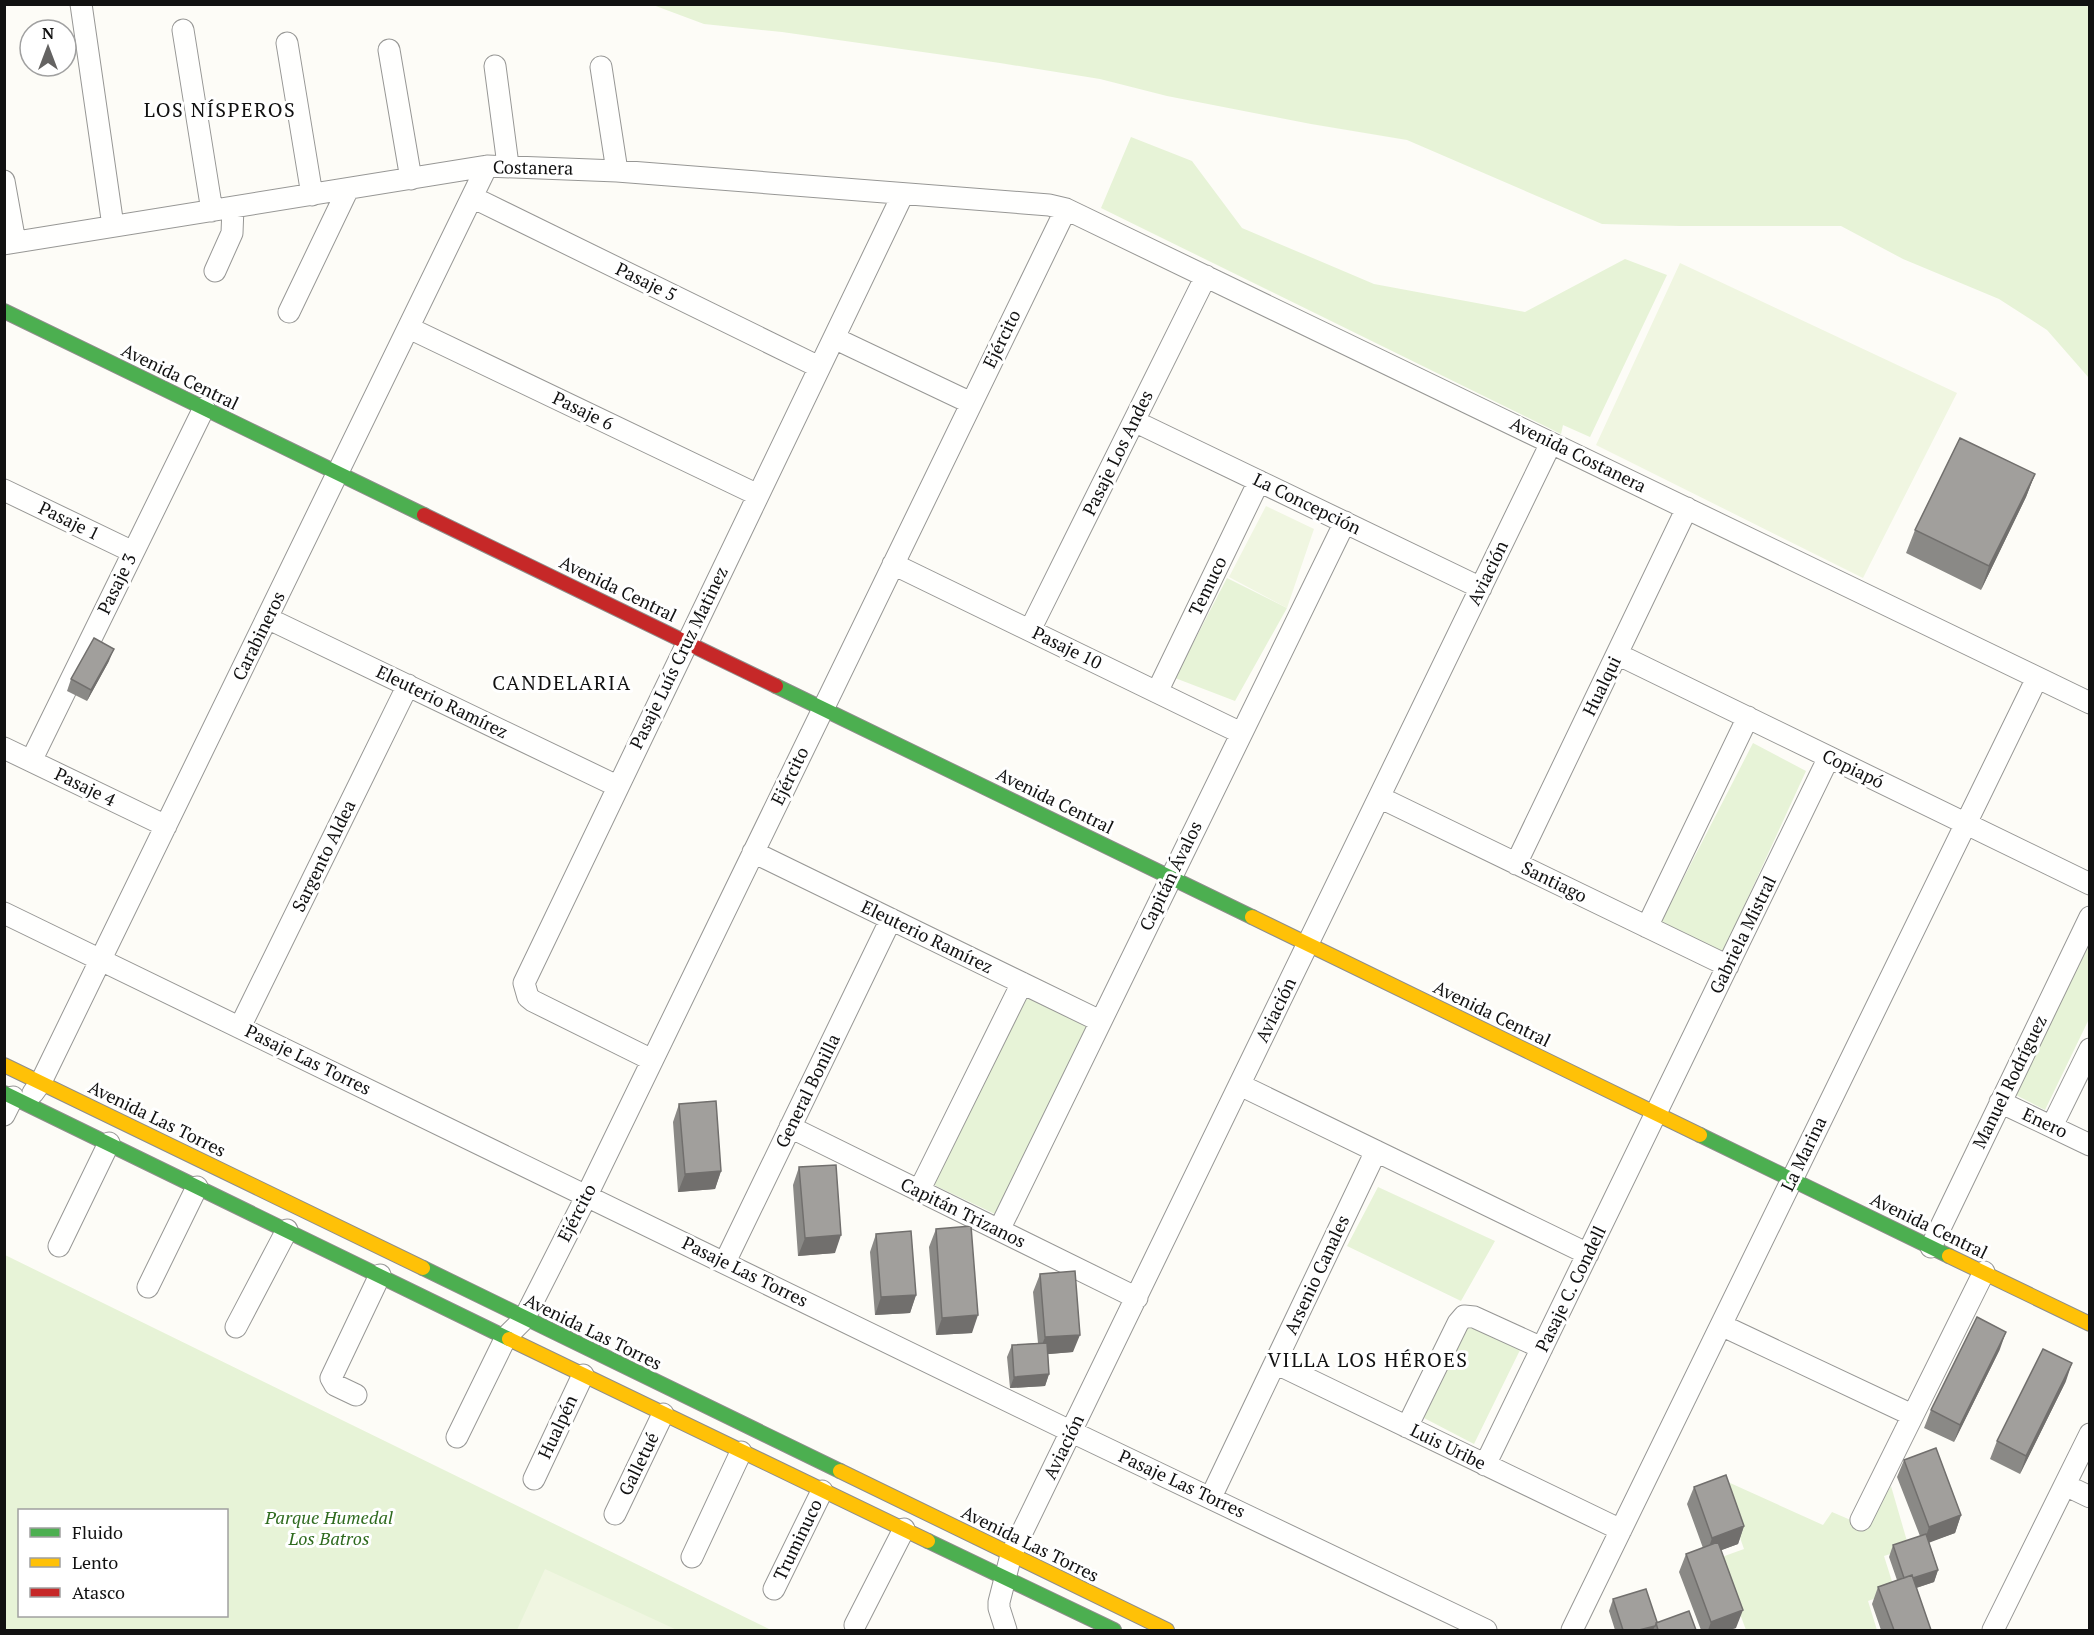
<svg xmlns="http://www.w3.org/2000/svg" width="2094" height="1635" font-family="'PT Serif',serif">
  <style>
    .green { fill: #e7f3d7; fill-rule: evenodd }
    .pitch { fill: #f0f6e1 }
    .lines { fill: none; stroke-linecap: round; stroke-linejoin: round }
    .street-casing { stroke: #979795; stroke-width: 23 }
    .fast-casing { stroke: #8e8d8b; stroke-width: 16 }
    .slow-casing { stroke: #8e8d8b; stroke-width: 16 }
    .jam-casing { stroke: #8e8d8b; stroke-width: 16 }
    .street { stroke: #fffffe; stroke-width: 21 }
    .fast { stroke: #4caf50; stroke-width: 14 }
    .slow { stroke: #ffc107; stroke-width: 14 }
    .jam { stroke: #c62828; stroke-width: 14 }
    .wall { fill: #8a8986 }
    .shaded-wall { fill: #716f6d }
    .building { fill: #a19f9c; stroke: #716f6d; stroke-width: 1.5 }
    .labels { text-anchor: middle; stroke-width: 6; stroke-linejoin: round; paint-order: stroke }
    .street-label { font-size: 18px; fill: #111; stroke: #fff }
    .park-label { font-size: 18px; font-style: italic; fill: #2f6b1f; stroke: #fff }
    .neighbourhood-label { font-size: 20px; letter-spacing: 1.5px; fill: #111; stroke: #fff }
  </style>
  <rect width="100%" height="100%" fill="#fdfcf7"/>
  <!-- green -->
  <path class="green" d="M653,5H2089V378L2047,330L1999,299L1903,259L1841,226H1680L1602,224L1407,140L1311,124L1167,96L1100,79L1000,63L782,32L704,24Z
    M1131,137L1192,161L1242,228L1374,284L1525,312L1625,259L1667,275L1590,437L1563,425L1561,434L1101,208Z
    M1227,578L1287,608L1235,701L1175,678Z
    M1753,743L1806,771L1723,952L1661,922Z
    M2089,930V1019L2045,1110L2014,1094Z
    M1027,997L1087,1026L995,1214L934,1185Z
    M1378,1187L1495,1241L1461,1301L1347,1246Z
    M5,1255L771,1630H5ZM20,1510H226V1616H20Z
    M1469,1325L1520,1350L1474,1444L1424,1418Z
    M1719,1478L1823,1525L1832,1512L1867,1527L1891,1486L1909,1548L1884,1556L1895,1591L1868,1601L1877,1630H1746L1719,1558L1744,1549Z"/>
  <!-- pitch -->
  <path class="pitch" d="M1680,263L1957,393L1863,578L1596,445Z
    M1266,506L1314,529L1287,608L1229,577Z
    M545,1569L677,1630H517Z"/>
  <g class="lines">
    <!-- street casing -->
    <g class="street-casing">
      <path id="street" d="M81,4L113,226
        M183,30L212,211
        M287,43L312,195
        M389,50L411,179
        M495,66L508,165
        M601,67L617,171
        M4,181L15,242
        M472,197L819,367
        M4,244L487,166L617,171L1049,205L1066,209L2090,703
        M215,271L232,233L233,207
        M289,312L348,189
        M409,328L758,495
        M834,338L971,403
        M1134,421L1481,588
        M4,490L133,552
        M893,564L1241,733
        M267,618L617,786
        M1030,630L1206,276
        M1617,654L2090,884
        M1157,692L1259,481
        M4,748L166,826
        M31,761L204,408
        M1379,797L1728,966
        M753,852L1100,1021
        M1516,864L1687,508
        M4,913L1072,1432L1486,1630
        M1647,927L1748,717
        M240,1027L408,685
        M652,1060L533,1001L528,997L524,983L903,194
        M1240,1085L1588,1254
        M33,1093L41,1082L487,166
        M2000,1102L2090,1145
        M4,1115L13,1097
        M2052,1126L2090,1049
        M790,1127L1137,1298
        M919,1191L1022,983
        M999,1230L1345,522
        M59,1246L109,1143
        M1931,1247L2090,917
        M725,1262L891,919
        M148,1287L197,1187
        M1721,1325L1912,1415
        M236,1327L287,1230
        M1275,1363L1621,1530
        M356,1395L335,1385L331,1378L380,1275
        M1407,1427L1458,1323L1464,1316L1474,1317L1542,1348
        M457,1437L506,1337L524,1319L587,1195L1066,209
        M1485,1465L1829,757
        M534,1479L583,1375
        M2065,1485L2090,1497
        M1211,1497L1376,1151
        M615,1514L663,1414
        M1861,1520L1984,1272
        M692,1557L741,1452
        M774,1589L822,1491
        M855,1625L904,1529
        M1006,1630L999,1608V1602L1011,1555L1551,443
        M1572,1630L2037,678
        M1993,1630L2090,1434"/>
    </g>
    <!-- fast casing -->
    <g class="fast-casing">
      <path id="fast" d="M4,311L424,515
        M776,686L1252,917
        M4,1093L509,1339
        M1700,1135L1949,1256
        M423,1268L840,1471
        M928,1541L1114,1630"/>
    </g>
    <!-- slow casing -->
    <g class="slow-casing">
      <path id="slow" d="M1252,917L1700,1135
        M4,1065L423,1268
        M1949,1256L2090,1324
        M509,1339L928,1541
        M840,1471L1167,1630"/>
    </g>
    <!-- jam casing -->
    <g class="jam-casing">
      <path id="jam" d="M424,515L776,686"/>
    </g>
    <!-- street -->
    <use href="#street" class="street"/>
    <!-- fast -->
    <use href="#fast" class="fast"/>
    <!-- slow -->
    <use href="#slow" class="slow"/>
    <!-- jam -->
    <use href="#jam" class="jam"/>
  </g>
  <!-- wall -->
  <path class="wall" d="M2035,474L2026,497L1981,590L1906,553L1915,530Z
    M109,661L87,701L67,691L71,679Z
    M679,1104L721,1171L715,1189L678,1192L673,1122Z
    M799,1167L835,1253L798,1256L793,1185Z
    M936,1229L972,1333L936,1335L929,1247Z
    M876,1234L916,1295L910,1313L875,1315L870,1252Z
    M1040,1274L1073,1352L1048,1354L1049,1374L1045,1386L1010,1388L1007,1357L1012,1345L1038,1343L1033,1292Z
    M2000,1349L1954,1442L1924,1428L1931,1410Z
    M2066,1381L2020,1474L1990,1459L1997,1441Z
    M1904,1460L1961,1515L1955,1533L1929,1542L1938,1570L1934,1582L1916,1588L1931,1630H1881L1872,1604L1878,1587L1897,1580L1889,1557L1893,1545L1920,1536L1897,1477Z
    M1694,1487L1744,1526L1738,1544L1721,1550L1736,1628L1729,1630H1701L1679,1572L1686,1554L1703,1548L1687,1504Z
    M1613,1599L1657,1622L1696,1630H1615L1609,1611Z"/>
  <!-- shaded-wall -->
  <path class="shaded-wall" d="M2035,474L2026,497L1981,590L1989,566Z
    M114,649L109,661L87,701L91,690Z
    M721,1171L715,1189L678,1192L685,1174Z
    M841,1235L835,1253L798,1256L805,1238Z
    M916,1295L910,1313L875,1315L881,1297Z
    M978,1315L972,1333L936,1335L942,1318Z
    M2006,1332L2000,1349L1954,1442L1960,1425Z
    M1080,1335L1073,1352L1038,1355L1045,1337Z
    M2072,1363L2066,1381L2020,1474L2026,1456Z
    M1049,1374L1045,1386L1010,1388L1014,1377Z
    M1961,1515L1955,1533L1923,1545L1929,1527Z
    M1744,1526L1738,1544L1706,1556L1712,1538Z
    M1938,1570L1934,1582L1901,1593L1905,1581Z
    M1743,1610L1736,1628L1729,1630H1708L1711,1622Z
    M1655,1626L1653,1630H1639Z"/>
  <!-- building -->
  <path class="building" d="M1960,438L2035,474L1989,566L1915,530Z
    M94,638L114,649L91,690L71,679Z
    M716,1101L721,1171L685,1174L679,1104Z
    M836,1165L841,1235L805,1238L799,1167Z
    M971,1226L978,1315L942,1318L936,1229Z
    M911,1231L916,1295L881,1297L876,1234Z
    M1075,1271L1080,1335L1045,1337L1040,1274Z
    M1977,1317L2006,1332L1960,1425L1931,1410Z
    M1047,1343L1049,1374L1014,1377L1012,1345Z
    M2043,1349L2072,1363L2026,1456L1997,1441Z
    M1936,1448L1961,1515L1929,1527L1904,1460Z
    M1726,1475L1744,1526L1712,1538L1694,1487Z
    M1926,1534L1938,1570L1913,1578L1912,1575L1904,1578L1893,1545Z
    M1718,1542L1743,1610L1711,1622L1686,1554Z
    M1912,1575L1931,1630H1894L1878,1587Z
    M1646,1589L1657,1622L1655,1626L1639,1630H1623L1613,1599Z
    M1689,1611L1696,1630H1658L1656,1623Z"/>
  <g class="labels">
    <!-- street labels -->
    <g class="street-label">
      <text transform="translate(533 168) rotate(1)" y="6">Costanera</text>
      <text transform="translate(646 282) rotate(26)" y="6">Pasaje 5</text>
      <text transform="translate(1002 339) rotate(-64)" y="6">Ejército</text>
      <text transform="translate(180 377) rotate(26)" y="6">Avenida Central</text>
      <text transform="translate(583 411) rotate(26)" y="6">Pasaje 6</text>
      <text transform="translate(1118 453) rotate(-64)" y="6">Pasaje Los Andes</text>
      <text transform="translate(1578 455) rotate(26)" y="6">Avenida Costanera</text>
      <text transform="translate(1307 504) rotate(26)" y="6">La Concepción</text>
      <text transform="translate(69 521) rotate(26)" y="6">Pasaje 1</text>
      <text transform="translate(1488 573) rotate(-64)" y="6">Aviación</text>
      <text transform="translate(117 584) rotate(-64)" y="6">Pasaje 3</text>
      <text transform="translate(1208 586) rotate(-64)" y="6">Temuco</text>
      <text transform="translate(618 589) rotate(26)" y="6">Avenida Central</text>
      <text transform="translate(259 636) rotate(-64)" y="6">Carabineros</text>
      <text transform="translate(1067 648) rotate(26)" y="6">Pasaje 10</text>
      <text transform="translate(679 658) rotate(-64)" y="6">Pasaje Luís Cruz Matinez</text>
      <text transform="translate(1602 686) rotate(-64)" y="6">Hualqui</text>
      <text transform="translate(442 702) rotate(26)" y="6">Eleuterio Ramírez</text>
      <text transform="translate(1853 769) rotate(26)" y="6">Copiapó</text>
      <text transform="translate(790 776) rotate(-64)" y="6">Ejército</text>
      <text transform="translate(85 787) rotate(26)" y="6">Pasaje 4</text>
      <text transform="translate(1055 801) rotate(26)" y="6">Avenida Central</text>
      <text transform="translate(324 856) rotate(-64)" y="6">Sargento Aldea</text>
      <text transform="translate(1171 876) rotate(-64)" y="6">Capitán Ávalos</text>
      <text transform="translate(1554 882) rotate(26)" y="6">Santiago</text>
      <text transform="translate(1743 935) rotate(-64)" y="6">Gabriela Mistral</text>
      <text transform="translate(927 937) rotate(26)" y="6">Eleuterio Ramírez</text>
      <text transform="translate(1276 1010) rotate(-64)" y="6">Aviación</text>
      <text transform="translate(1492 1014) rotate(26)" y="6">Avenida Central</text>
      <text transform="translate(308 1060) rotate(26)" y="6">Pasaje Las Torres</text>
      <text transform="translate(2010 1082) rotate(-64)" y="6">Manuel Rodríguez</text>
      <text transform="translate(808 1091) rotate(-64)" y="6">General Bonilla</text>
      <text transform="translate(157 1119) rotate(26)" y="6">Avenida Las Torres</text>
      <text transform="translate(2045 1123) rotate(25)" y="6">Enero</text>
      <text transform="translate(1804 1154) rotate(-64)" y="6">La Marina</text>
      <text transform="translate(577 1213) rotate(-63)" y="6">Ejército</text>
      <text transform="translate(963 1213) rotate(26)" y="6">Capitán Trizanos</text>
      <text transform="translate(1929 1226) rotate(26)" y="6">Avenida Central</text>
      <text transform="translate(745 1272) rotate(26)" y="6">Pasaje Las Torres</text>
      <text transform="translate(1317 1275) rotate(-65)" y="6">Arsenio Canales</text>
      <text transform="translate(1571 1289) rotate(-64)" y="6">Pasaje C. Condell</text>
      <text transform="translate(593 1332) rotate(26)" y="6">Avenida Las Torres</text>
      <text transform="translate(558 1427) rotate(-65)" y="6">Hualpén</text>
      <text transform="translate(1064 1447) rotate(-64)" y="6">Aviación</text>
      <text transform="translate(1448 1447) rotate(26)" y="6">Luis Uribe</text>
      <text transform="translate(639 1464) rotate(-64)" y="6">Galletué</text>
      <text transform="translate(1182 1484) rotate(25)" y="6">Pasaje Las Torres</text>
      <text transform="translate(798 1540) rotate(-64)" y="6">Truminuco</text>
      <text transform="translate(1030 1544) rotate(26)" y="6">Avenida Las Torres</text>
    </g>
    <!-- park labels -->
    <g class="park-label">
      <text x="329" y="1524">Parque Humedal<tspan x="329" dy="21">Los Batros</tspan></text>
    </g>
    <!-- neighbourhood labels -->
    <g class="neighbourhood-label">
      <text x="220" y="117">LOS NÍSPEROS</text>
      <text x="562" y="690">CANDELARIA</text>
      <text x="1368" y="1367">VILLA LOS HÉROES</text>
    </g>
  </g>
  <!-- border -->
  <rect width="2094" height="1635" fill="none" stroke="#111111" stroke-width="12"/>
  <!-- legend -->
  <rect x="18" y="1509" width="210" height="108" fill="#ffffff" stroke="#a0a0a0" stroke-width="1.5"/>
  <rect x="30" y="1528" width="30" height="9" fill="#4caf50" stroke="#a0a0a0" stroke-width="1.5"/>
  <text x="72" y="1539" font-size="18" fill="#111111">Fluido</text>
  <rect x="30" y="1558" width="30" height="9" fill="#ffc107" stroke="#a0a0a0" stroke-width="1.5"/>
  <text x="72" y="1569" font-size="18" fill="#111111">Lento</text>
  <rect x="30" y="1588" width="30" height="9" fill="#c62828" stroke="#a0a0a0" stroke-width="1.5"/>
  <text x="72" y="1599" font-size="18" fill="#111111">Atasco</text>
  <!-- north arrow -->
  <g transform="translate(48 48)"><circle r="28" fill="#ffffff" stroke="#a0a0a0" stroke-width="1.5"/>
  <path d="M0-4.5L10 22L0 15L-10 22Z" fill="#646362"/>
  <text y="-9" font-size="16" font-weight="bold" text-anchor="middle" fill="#111111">N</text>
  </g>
</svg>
